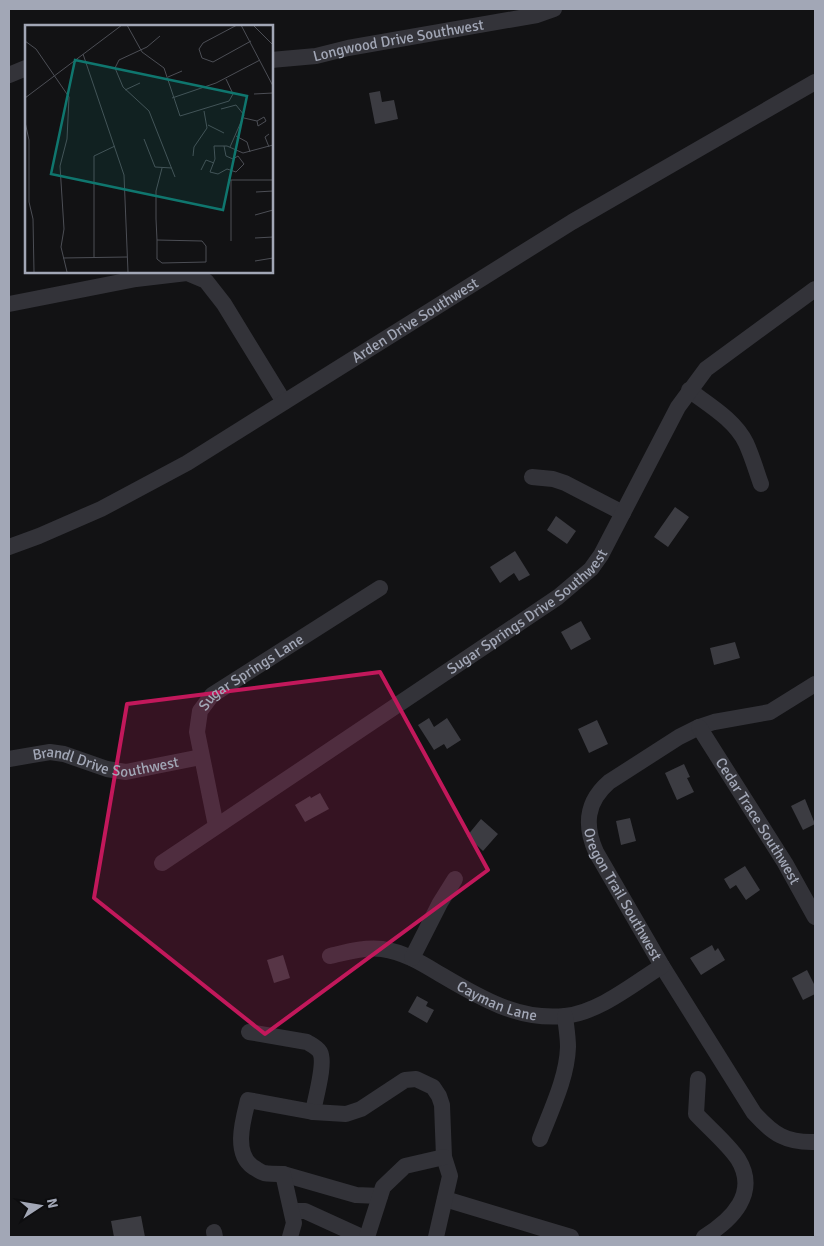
<svg xmlns="http://www.w3.org/2000/svg" width="824" height="1246" font-family="Signika,sans-serif">
  <style>
    .building { fill: #3c3c42 }
    .lines { fill: none; stroke-linecap: round; stroke-linejoin: round }
    .minor { stroke: #333339; stroke-width: 16 }
    .marked { fill: #c2185b; fill-opacity: 0.2; stroke: #c2185b; stroke-width: 4; stroke-linejoin: round }
    .labels { text-anchor: middle; stroke-width: 4; stroke-linejoin: round; paint-order: stroke }
    .street-label { font-size: 15px; fill: #a2a7b6; stroke: #0d0d0f }
    .inset-road { fill: none; stroke: #4c4e55; stroke-width: 1 }
    .view { fill: #0f766e; fill-opacity: 0.15; stroke: #0f766e; stroke-width: 2.5 }
    .inset-edge { fill: none; stroke: #a2a7b6; stroke-width: 2.5 }
  </style>
  <rect width="100%" height="100%" fill="#121214"/>
  <!-- building -->
  <path class="building" d="M380,91L382,102L394,100L398,119L375,124L369,93Z
    M675,507L689,517L668,547L654,537Z
    M556,516L576,531L567,544L547,530Z
    M515,551L530,575L519,581L514,573L500,583L490,567Z
    M581,621L591,639L571,650L561,632Z
    M735,642L740,658L714,665L710,648Z
    M429,718L434,727L447,718L461,740L447,749L444,744L434,750L418,725Z
    M597,720L608,744L589,753L578,729Z
    M684,764L690,777L687,778L694,792L677,800L665,773Z
    M320,793L329,809L305,822L295,805L310,796L311,798Z
    M805,799L815,824L803,830L791,806Z
    M630,818L636,841L621,845L616,821Z
    M481,819L498,834L483,851L467,836Z
    M745,866L760,890L746,900L736,885L730,889L724,879Z
    M712,945L715,951L718,948L725,960L701,975L690,958Z
    M283,955L290,978L274,983L267,960Z
    M807,970L815,986V994L803,1000L792,978Z
    M417,996L428,1002L426,1006L434,1010L427,1023L408,1012Z
    M141,1216L145,1237H114L111,1221Z"/>
  <g class="lines">
    <!-- minor -->
    <g class="minor">
      <path id="s1" d="M271,60L316,56L348,48L537,15L554,9"/>
      <path d="M9,75L26,68"/>
      <path d="M9,304L136,279L187,273L206,281L224,304L284,402"/>
      <path d="M689,390C709,405 735,420 746,443C752,456 756,470 761,484"/>
      <path d="M532,477L553,479L565,483L623,513"/>
      <path id="s2" d="M9,547L39,536L101,509L187,463L572,222L815,82"/>
      <path id="s3" d="M815,684L770,712L714,722L699,727L679,737L609,782C586,802 584,825 596,852L662,966L754,1113C773,1134 786,1143 815,1142"/>
      <path id="s4" d="M699,727L785,863L815,917"/>
      <path id="s5" d="M9,759L50,752L64,754L107,769L126,772L201,757"/>
      <path id="s6" d="M216,826L197,732L200,711L212,695L380,588"/>
      <path id="s7" d="M162,863L558,597L591,569L601,555L678,407L706,369L815,289"/>
      <path id="s8" d="M330,956C347,952 364,947 382,949C403,952 420,962 438,973C477,996 517,1021 565,1016C600,1012 633,984 662,966"/>
      <path d="M412,958L440,903L455,879"/>
      <path d="M249,1032L307,1042C312,1045 317,1047 320,1052C326,1063 315,1099 313,1112"/>
      <path d="M698,1079L696,1114C709,1128 728,1144 738,1159C759,1193 732,1220 704,1237"/>
      <path d="M540,1139C551,1110 567,1078 568,1047C568,1036 566,1026 565,1016"/>
      <path d="M283,1174L356,1195L380,1196"/>
      <path d="M445,1199L571,1237"/>
      <path d="M293,1211H305L362,1237"/>
      <path d="M214,1232L215,1237"/>
      <path d="M290,1237L294,1223L283,1174C277,1174 270,1174 264,1173C260,1172 257,1169 253,1167C233,1153 243,1120 248,1100L313,1112L346,1114L361,1109L405,1080L416,1079L433,1087L439,1096L442,1105L444,1157L450,1176L436,1237"/>
      <path d="M367,1237L383,1187L405,1166L444,1157"/>
    </g>
  </g>
  <!-- marked area -->
  <path class="marked" d="M380,672L488,870L265,1034L94,898L127,704Z"/>
  <g class="labels">
    <!-- street labels -->
    <g class="street-label">
      <text dy="5" stroke="none"><textPath href="#s1" startOffset="129">Longwood Drive Southwest</textPath></text>
      <text dy="5" stroke="none"><textPath href="#s2" startOffset="466">Arden Drive Southwest</textPath></text>
      <text dy="5" stroke="none"><textPath href="#s7" startOffset="444">Sugar Springs Drive Southwest</textPath></text>
      <text dy="5" stroke="none"><textPath href="#s6" startOffset="182">Sugar Springs Lane</textPath></text>
      <text dy="5" stroke="none"><textPath href="#s5" startOffset="99">Brandl Drive Southwest</textPath></text>
      <text dy="5" stroke="none"><textPath href="#s4" startOffset="111">Cedar Trace Southwest</textPath></text>
      <text dy="5" stroke="none"><textPath href="#s3" startOffset="358">Oregon Trail Southwest</textPath></text>
      <text dy="5" stroke="none"><textPath href="#s8" startOffset="180">Cayman Lane</textPath></text>
    </g>
  </g>
  <!-- overview -->
  <g transform="translate(25 25)">
    <rect width="248" height="248" fill="#121214"/>
    <path class="inset-road" d="M102,0L117,27L139,43L155,91L204,76L208,69L201,54M212,0L178,18L174,24L177,33L188,37L226,16M216,0L248,61M228,0L248,20M135,11L122,22L94,35L90,43L98,62L124,86L150,152M0,16L11,24L44,72L42,114L35,141L39,204L36,222L42,247M58,29L99,150L103,247M143,52L157,46M100,65L115,58M229,69L248,68M0,73L97,0M147,73L191,58L235,35M196,84L211,80L219,90L205,122M219,93L232,96L239,92L241,96L233,101L232,96M0,97L4,115V177L8,194L9,247M183,100L199,108M244,109L240,112L244,122M211,111L222,117L225,127M119,114L130,142L147,143M199,121L201,131L208,134L213,131L219,139L211,147L202,144L193,149L185,147L190,134L189,121H202L218,128L248,120M168,131L169,122L182,103L179,86M176,145L181,135L189,138M203,155H248M231,167L248,166M230,190L248,185M230,213L248,212M132,215L177,216L181,221V237L137,238L132,234V215L131,194V166L137,143M206,216V155M69,232V131L90,121M38,233L102,232M230,236L248,233"/>
    <path class="view" d="M50,35L222,71L198,185L26,149Z"/>
    <rect width="248" height="248" class="inset-edge"/>
  </g>
  <!-- border -->
  <rect width="824" height="1246" fill="none" stroke="#a2a7b6" stroke-width="20"/>
  <!-- north arrow -->
  <g transform="translate(40 1206) rotate(78)" stroke="#0d0d0f" stroke-width="4" paint-order="stroke">
  <path d="M0-4L9 19L0 12L-9 19Z" fill="#a2a7b6"/>
  <text y="-8" font-size="14" font-weight="bold" text-anchor="middle" fill="#a2a7b6">N</text>
  </g>
</svg>
